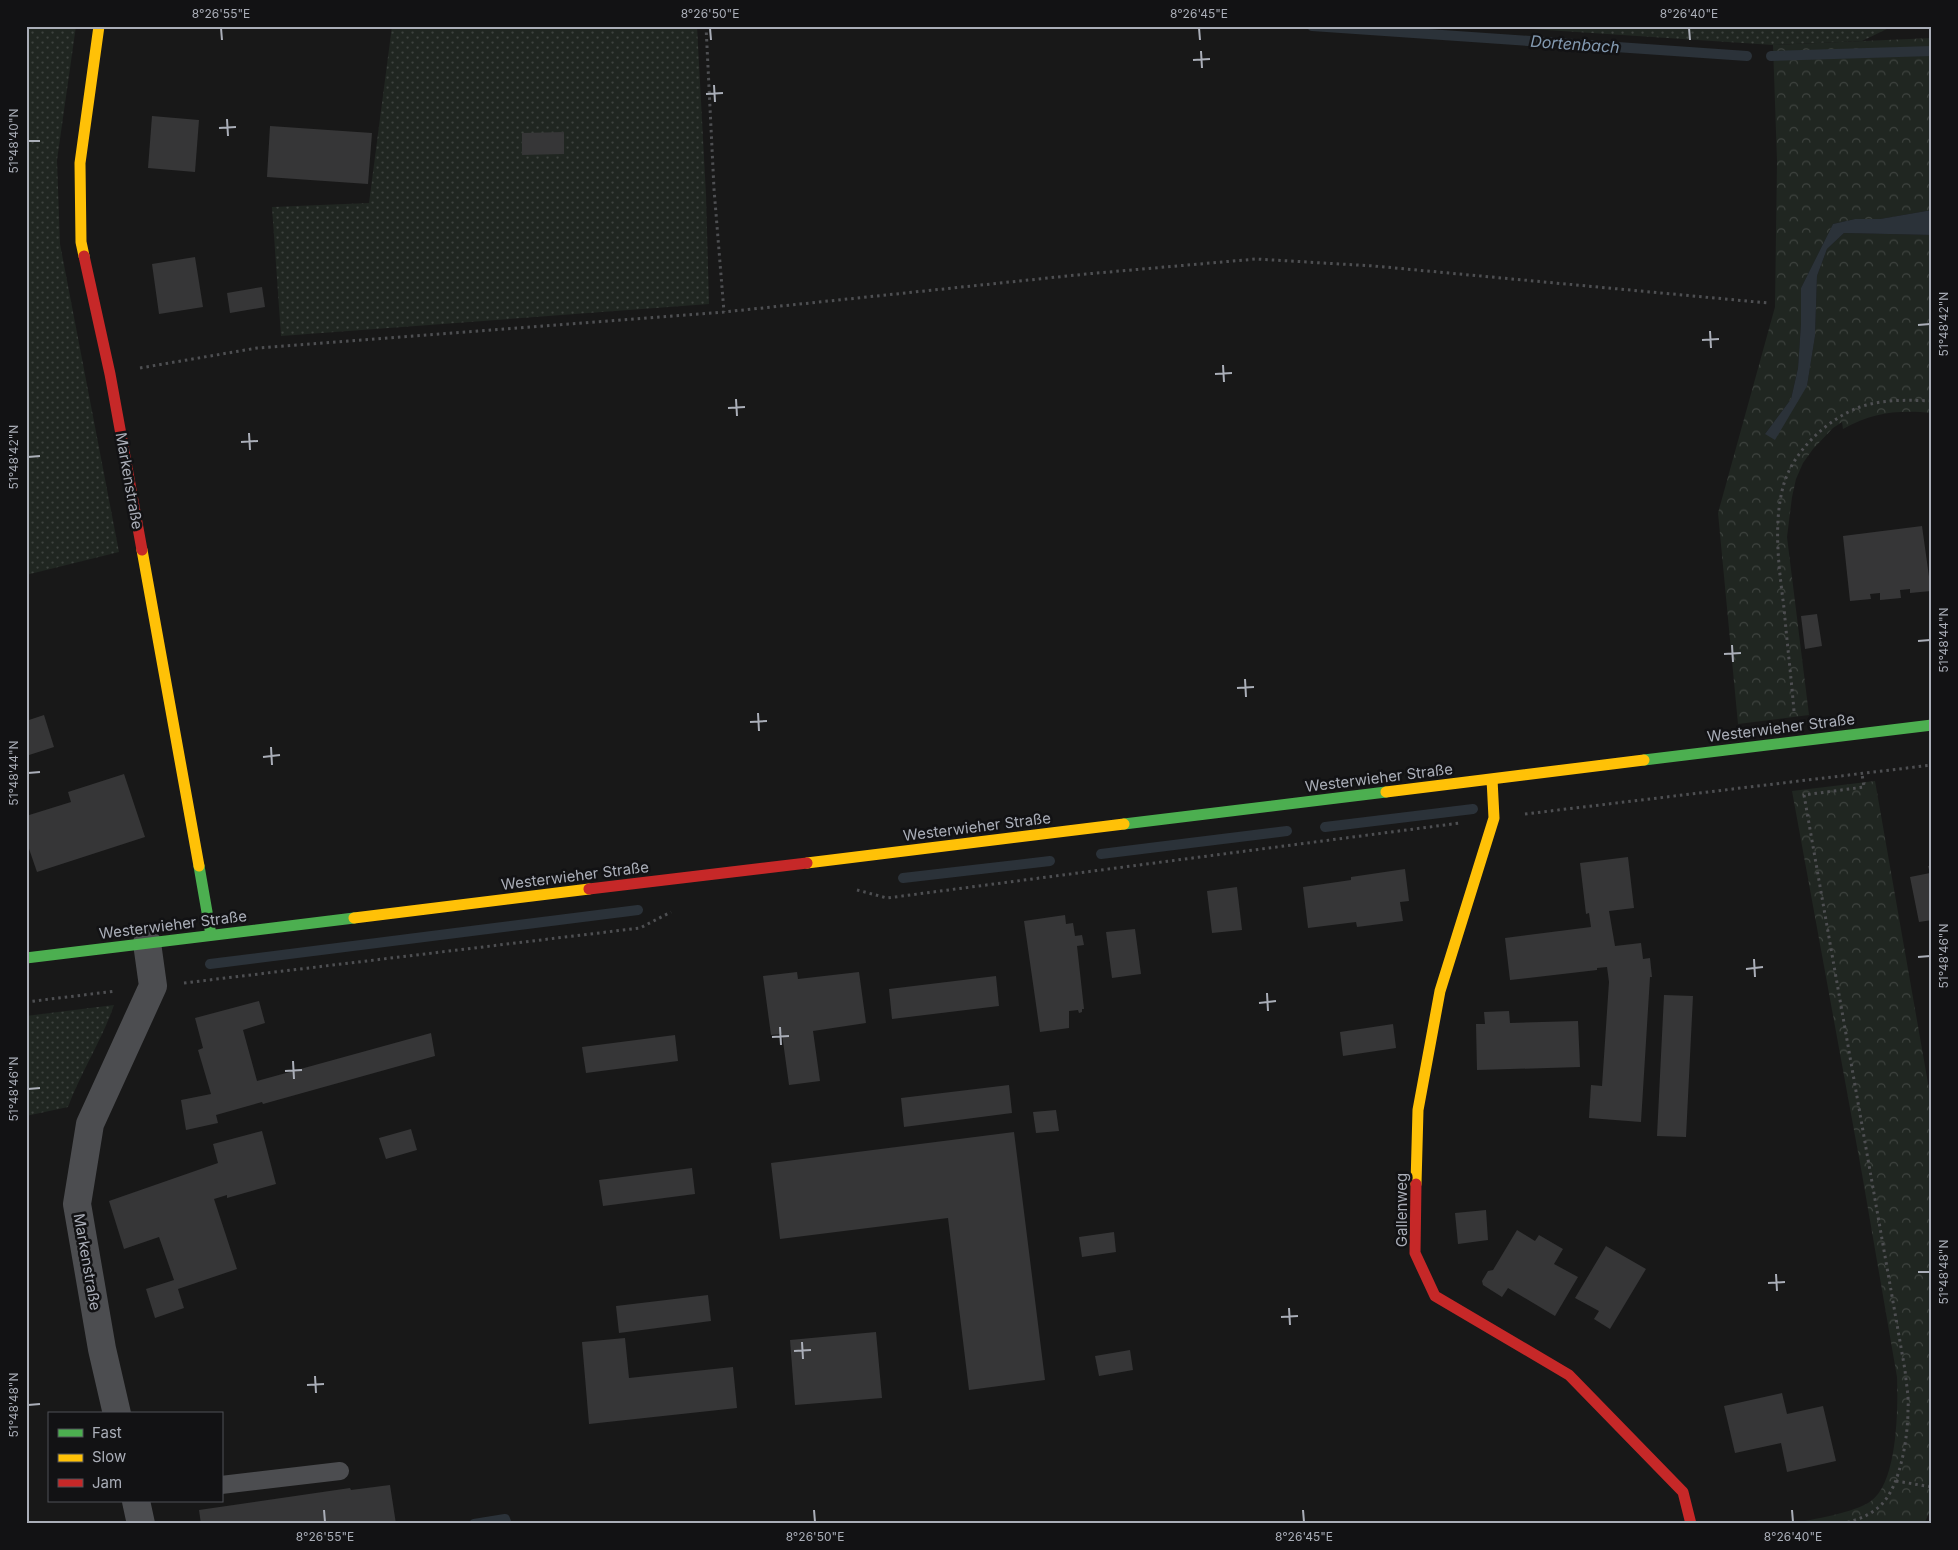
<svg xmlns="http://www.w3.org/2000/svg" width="1958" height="1550" font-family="Inter,sans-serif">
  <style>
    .grass { fill: url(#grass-dots) }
    .forest { fill: url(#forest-crowns) }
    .water { fill: #2b3239 }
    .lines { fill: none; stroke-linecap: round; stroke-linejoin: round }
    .stream { stroke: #2b3239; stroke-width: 10 }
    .building { fill: #363637 }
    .path { stroke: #4e4f52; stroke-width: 3; stroke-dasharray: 2.5 4; stroke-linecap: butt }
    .lane { stroke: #4c4d50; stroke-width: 18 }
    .street { stroke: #4c4d50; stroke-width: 28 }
    .fast { stroke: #4caf50; stroke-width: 11 }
    .slow { stroke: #ffc107; stroke-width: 11 }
    .jam { stroke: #c62828; stroke-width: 11 }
    .ticks { fill: none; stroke: #aaaeb8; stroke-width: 2 }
    .labels { text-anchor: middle; stroke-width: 5; stroke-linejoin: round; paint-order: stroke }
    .street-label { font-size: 15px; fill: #aaaeb8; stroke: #121214 }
    .water-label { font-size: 16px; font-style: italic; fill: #839ab1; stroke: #121214 }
    .neatline { fill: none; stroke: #aaaeb8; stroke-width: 2 }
    .ticks-label { font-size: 12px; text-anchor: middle; fill: #aaaeb8 }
  </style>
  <defs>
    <pattern id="grass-dots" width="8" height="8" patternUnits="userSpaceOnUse" patternTransform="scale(1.25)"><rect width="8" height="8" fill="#202621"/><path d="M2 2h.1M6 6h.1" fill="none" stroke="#3e433f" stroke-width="1.8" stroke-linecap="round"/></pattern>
    <pattern id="forest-crowns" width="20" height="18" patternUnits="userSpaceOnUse" patternTransform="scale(1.25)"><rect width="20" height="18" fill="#202621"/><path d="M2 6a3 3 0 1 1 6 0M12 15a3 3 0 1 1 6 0" fill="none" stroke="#3e433f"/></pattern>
  </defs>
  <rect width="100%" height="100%" fill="#181818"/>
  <!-- grass -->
  <path class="grass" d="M26,26H76L57,160L60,244L119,552L26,575Z
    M392,26H697L706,195L709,304L281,336L272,207L369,203Z
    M1486,26H1893L1862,41L1773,45Z
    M114,1005C102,1040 81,1072 68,1107L26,1116V1016Z"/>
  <!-- forest -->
  <path class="forest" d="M1932,38V210L1880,219H1855L1833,224L1801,288V323L1798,368L1791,399L1765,434L1807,386L1815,336L1817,276L1827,249L1844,233L1932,235V413C1898,410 1874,412 1843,429L1842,422L1833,428L1813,449L1803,463L1796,479L1792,497L1787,537L1809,715L1738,724L1718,513L1775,307L1777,161L1773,45Z
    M1875,781L1932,1106V1507L1924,1524H1791C1813,1519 1854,1513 1871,1501C1898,1482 1898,1407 1897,1377L1862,1174L1792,791Z"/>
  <!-- water -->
  <path class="water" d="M1932,210V235L1844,233L1827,249L1817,276L1815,336L1807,386L1775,440L1765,434L1791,399L1798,368L1801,323V288L1833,224L1855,219H1880Z"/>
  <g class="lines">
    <!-- stream -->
    <path class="stream" d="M1312,26L1747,56
      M1771,56L1932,51
      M1325,827L1473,809
      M1101,854L1287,831
      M903,878L1050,861
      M210,964L638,910
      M474,1524L505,1519L507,1524"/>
  </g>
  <!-- building -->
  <path class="building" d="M152,116L199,120L195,172L148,168Z
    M270,126L372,133L368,184L267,177Z
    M564,132V154L522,155V133Z
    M195,257L203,307L159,314L152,264Z
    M262,287L265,307L230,313L227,293Z
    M1922,526L1931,591L1910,593V589L1900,590L1901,598L1880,600V593L1870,594L1871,599L1850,601L1843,536Z
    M1817,614L1822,646L1805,649L1801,616Z
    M44,715L54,747L26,756V721Z
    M124,774L145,837L37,872L26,840V816L71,802L68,792Z
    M1628,857L1634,908L1609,911L1615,946L1641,943L1643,959L1650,958L1652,977H1650L1641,1122L1589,1118L1591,1085L1602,1086L1609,982L1607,967L1597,968V970L1510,980L1505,938L1591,927L1589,913L1586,914L1580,863Z
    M1928,866H1932V920L1919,922L1910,877L1930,873Z
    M1405,869L1409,901L1400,902L1403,921L1357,927L1356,922L1308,928L1303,887L1351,880V877Z
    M1237,887L1242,930L1212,933L1207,891Z
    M1065,915L1066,924L1073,923L1075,936L1082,935L1084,945L1077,946L1084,1009H1082V1012L1079,1013L1078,1010L1069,1011V1028L1040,1032L1024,921Z
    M1135,929L1141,974L1112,978L1106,932Z
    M797,972L798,979L859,972L866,1023L813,1031L820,1081L789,1085L782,1034L771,1035L763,976Z
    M996,976L999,1006L892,1019L889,989Z
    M1664,995L1693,996L1686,1137L1657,1136Z
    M259,1001L265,1023L243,1030L257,1081L431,1033L435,1056L263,1104L262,1102L216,1115L218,1123L186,1130L181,1100L211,1094L198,1050L203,1048L195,1018Z
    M1509,1011L1510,1023L1578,1021L1580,1067L1477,1070L1476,1024H1485L1484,1012Z
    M1393,1024L1396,1048L1343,1056L1340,1032Z
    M675,1035L678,1061L586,1073L582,1047Z
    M1009,1085L1012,1113L904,1127L901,1098Z
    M1056,1110L1059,1131L1036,1133L1033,1112Z
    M411,1129L417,1150L386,1159L379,1138Z
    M262,1131L276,1184L227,1198V1195L214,1199L237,1269L178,1289L184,1308L155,1318L146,1289L174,1280L159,1237L124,1249L109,1201L218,1163L213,1144Z
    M1014,1132L1045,1380L969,1390L948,1218L780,1239L771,1163Z
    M692,1168L695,1194L603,1206L599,1180Z
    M1486,1210L1488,1240L1458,1244L1455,1213Z
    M1517,1230L1535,1241L1539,1235L1563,1249L1554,1264L1578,1277L1555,1316L1508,1288L1502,1297L1483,1285L1482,1281L1488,1271L1493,1270Z
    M1114,1232L1116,1252L1082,1257L1079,1237Z
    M1606,1246L1646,1269L1610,1329L1594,1319L1599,1311L1575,1298Z
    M708,1295L711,1321L619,1333L616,1306Z
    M876,1332L882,1398L795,1405L790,1340Z
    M625,1338L629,1378L733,1367L737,1408L589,1424L582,1342Z
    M1130,1350L1133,1370L1099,1376L1095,1356Z
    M1782,1393L1787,1414L1823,1406L1836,1461L1787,1472L1781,1443L1735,1453L1724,1406Z
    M390,1485L396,1524H201L199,1510L350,1488L351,1490Z"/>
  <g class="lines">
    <!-- path -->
    <path class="path" d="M706,26L714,189L724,312
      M140,368L257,348L724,312L1086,274L1256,259L1374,266L1768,303
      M1794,711C1791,676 1787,642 1784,608C1779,569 1773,525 1783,487C1792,452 1827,419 1860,407C1883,399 1908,400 1932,401
      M1525,814L1932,765
      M857,890L887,898L1460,823
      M184,983L640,928L671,912
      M26,1002L116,991
      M1896,1481L1932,1487
      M1841,1524C1857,1520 1870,1516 1882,1504C1901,1484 1908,1436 1908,1409C1909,1396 1906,1383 1905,1370L1804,795L1864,787L1862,774"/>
    <!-- lane -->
    <path class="lane" d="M221,1485L340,1471"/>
    <!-- street -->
    <path class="street" d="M117,1414L102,1349L77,1204L90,1124L153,986L147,943
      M136,1501L141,1524"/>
    <!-- fast -->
    <path class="fast" d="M1644,760L1932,725
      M1124,824L1386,792
      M199,866L211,935
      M26,958L354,918"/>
    <!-- slow -->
    <path class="slow" d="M84,256L81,242L80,163L99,26
      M142,550L199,866
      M1386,792L1644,760
      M807,863L1124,824
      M354,918L589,889
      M1416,1184L1418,1110L1440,991L1494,818L1492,779"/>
    <!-- jam -->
    <path class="jam" d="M84,256L110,374L142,550
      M589,889L807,863
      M1416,1184L1415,1253L1435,1296L1569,1375L1683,1492L1691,1524"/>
  </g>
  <!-- ticks -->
  <path class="ticks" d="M221,28L222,40M710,28L711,40M1199,28L1200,40M1689,28L1690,40M1201,51L1202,68M1193,60L1210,59M714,85L715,102M706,94L723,93M227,119L228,136M219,128L236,127M28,141H40M1918,325L1930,324M1710,331L1711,348M1702,340L1719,339M1223,365L1224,382M1215,374L1232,373M736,399L737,416M728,408L745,407M249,433L250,450M241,442L258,441M28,457L40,456M1918,641L1930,640M1732,645L1733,662M1724,654L1741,653M1245,679L1246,697M1237,688L1254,687M758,713L759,731M750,722L767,721M271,747L272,765M263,757L280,755M28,773L40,772M1918,957L1930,956M1754,959L1755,977M1746,969L1763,967M1267,993L1268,1011M1259,1003L1276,1001M780,1027L781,1045M772,1037L789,1036M293,1061L294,1079M285,1071L302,1070M28,1089L40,1088M1918,1272H1930M1776,1274L1777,1291M1768,1283L1785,1282M1289,1308L1290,1325M1281,1317L1298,1316M802,1342L803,1359M794,1351L811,1350M315,1376L316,1393M307,1385L324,1384M28,1405L40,1404M324,1510L325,1522M814,1510L815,1522M1303,1510L1304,1522M1792,1510L1793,1522"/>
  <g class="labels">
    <!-- street labels -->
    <g class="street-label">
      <text transform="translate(129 481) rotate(80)" y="5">Markenstraße</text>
      <text transform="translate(1781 728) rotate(-7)" y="5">Westerwieher Straße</text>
      <text transform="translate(1379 778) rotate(-7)" y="5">Westerwieher Straße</text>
      <text transform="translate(977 827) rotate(-7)" y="5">Westerwieher Straße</text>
      <text transform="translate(575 876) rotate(-7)" y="5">Westerwieher Straße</text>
      <text transform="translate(173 925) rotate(-7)" y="5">Westerwieher Straße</text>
      <text transform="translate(1402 1210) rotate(-90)" y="5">Gallenweg</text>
      <text transform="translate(87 1262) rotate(80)" y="5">Markenstraße</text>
    </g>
    <!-- water labels -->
    <g class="water-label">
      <text transform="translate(1575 44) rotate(4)" y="6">Dortenbach</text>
    </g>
  </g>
  <!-- border -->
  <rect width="1958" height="1550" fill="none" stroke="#121214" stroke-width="55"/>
  <!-- legend -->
  <rect x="48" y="1412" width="175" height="90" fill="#121214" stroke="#4f5056"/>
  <rect x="58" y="1429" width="25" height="8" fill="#4caf50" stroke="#4f5056"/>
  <text x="92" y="1438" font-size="15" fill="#aaaeb8">Fast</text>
  <rect x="58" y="1454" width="25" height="8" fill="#ffc107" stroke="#4f5056"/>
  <text x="92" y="1462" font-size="15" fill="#aaaeb8">Slow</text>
  <rect x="58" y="1479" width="25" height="8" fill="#c62828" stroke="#4f5056"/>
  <text x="92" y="1488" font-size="15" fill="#aaaeb8">Jam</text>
  <rect x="28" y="28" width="1902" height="1494" class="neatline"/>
  <g class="ticks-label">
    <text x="221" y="18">8°26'55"E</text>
    <text x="710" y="18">8°26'50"E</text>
    <text x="1199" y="18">8°26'45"E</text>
    <text x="1689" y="18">8°26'40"E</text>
    <text transform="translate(14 141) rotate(-90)" y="4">51°48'40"N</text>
    <text transform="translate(1944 324) rotate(-90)" y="4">51°48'42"N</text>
    <text transform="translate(14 457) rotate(-90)" y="4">51°48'42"N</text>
    <text transform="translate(1944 640) rotate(-90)" y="4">51°48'44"N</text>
    <text transform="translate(14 773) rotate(-90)" y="4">51°48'44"N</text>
    <text transform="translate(1944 956) rotate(-90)" y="4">51°48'46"N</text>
    <text transform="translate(14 1089) rotate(-90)" y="4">51°48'46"N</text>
    <text transform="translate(1944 1272) rotate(-90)" y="4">51°48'48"N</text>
    <text transform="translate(14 1405) rotate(-90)" y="4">51°48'48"N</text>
    <text x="325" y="1541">8°26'55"E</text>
    <text x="815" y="1541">8°26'50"E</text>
    <text x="1304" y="1541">8°26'45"E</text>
    <text x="1793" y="1541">8°26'40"E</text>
  </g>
</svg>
